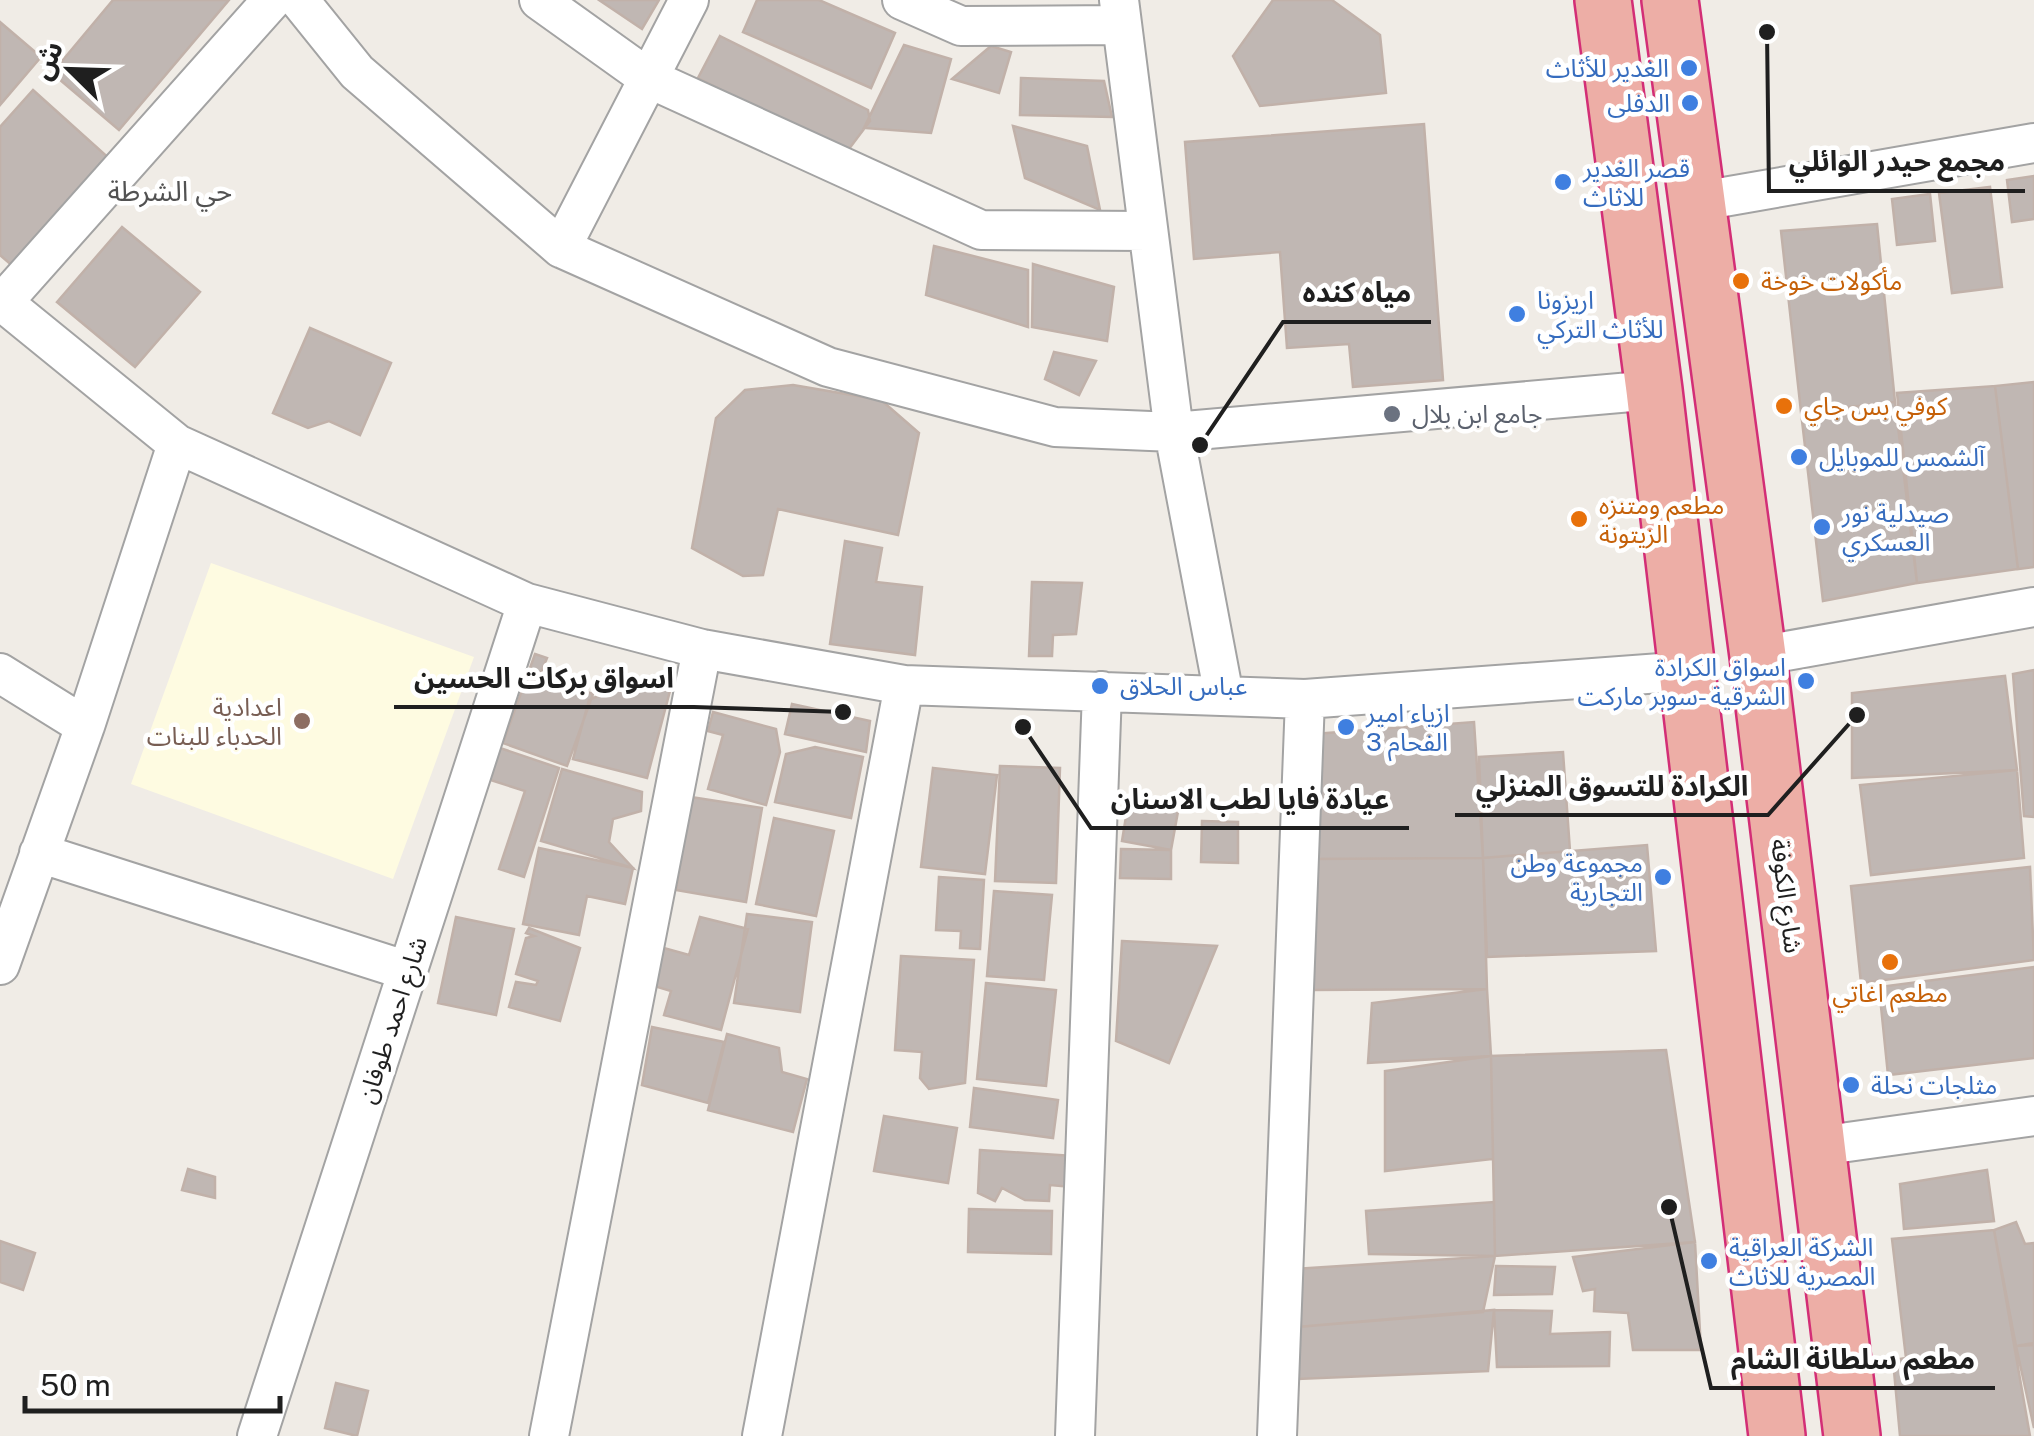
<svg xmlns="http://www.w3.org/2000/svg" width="2034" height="1436" font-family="'Public Sans','Noto Sans Arabic',sans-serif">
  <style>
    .education { fill: #fefbe1 }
    .building { fill: #c0b7b3; stroke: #c1b1a9; stroke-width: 2.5 }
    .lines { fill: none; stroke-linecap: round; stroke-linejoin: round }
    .minor-casing { stroke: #a3a3a3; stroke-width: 42 }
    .trunk-casing { stroke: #d32e76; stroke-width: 60 }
    .minor { stroke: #fff; stroke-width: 38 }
    .trunk { stroke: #edaea6; stroke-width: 55 }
    .shop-dot { fill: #3f7fe0; stroke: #fff; stroke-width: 4 }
    .food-dot { fill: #e8710a; stroke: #fff; stroke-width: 4 }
    .worship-dot { fill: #6b7280; stroke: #fff; stroke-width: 4 }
    .education-dot { fill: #8d6e63; stroke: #fff; stroke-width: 4 }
    .labels { text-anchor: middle; stroke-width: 9; stroke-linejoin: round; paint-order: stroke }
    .shop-label { font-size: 25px; fill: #366cbe; stroke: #fff; text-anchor: start }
    .food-label { font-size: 25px; fill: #c56008; stroke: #fff; text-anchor: start }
    .worship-label { font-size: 25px; fill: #5b616d; stroke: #fff; text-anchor: start }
    .education-label { font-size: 25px; fill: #785e54; stroke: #fff; text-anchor: end }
    .street-label { font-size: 25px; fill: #1f1f1f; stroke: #fff }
    .neighbourhood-label { font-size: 28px; fill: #525252; stroke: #fff }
    .leader { fill: none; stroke: #1f1f1f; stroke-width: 4 }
    .callout-dot { fill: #1f1f1f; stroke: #fff; stroke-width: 4 }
    .callout-label { font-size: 28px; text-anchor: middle; font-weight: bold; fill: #1f1f1f; stroke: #fff; stroke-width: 9; stroke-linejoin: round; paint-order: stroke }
  </style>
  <rect width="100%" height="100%" fill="#f0ece6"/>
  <!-- education -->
  <path class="education" d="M211,563L474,657L393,879L131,784Z"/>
  <!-- building -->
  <path class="building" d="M113,0H229L119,130L52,73Z
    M599,0H659L642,29Z
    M757,0H819L895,33L871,88L743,32Z
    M1273,0H1332L1380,35L1386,93L1260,106L1233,56Z
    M0,22L41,57L0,105Z
    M720,36L868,110L870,121L846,153L698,78Z
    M904,45L951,59L931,133L864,128Z
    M991,46L1011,52L999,93L952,79Z
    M1021,78L1104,81L1112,117L1020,115Z
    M33,90L111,160L15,268L0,255V127Z
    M1424,124L1443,380L1353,387L1349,344L1287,348L1280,252L1194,259L1185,142Z
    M1013,126L1087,146L1100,210L1025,178Z
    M2034,176V219L2012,222L2007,180Z
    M1990,187L2002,287L1952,293L1939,193Z
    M1930,194L1935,241L1897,245L1892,199Z
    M1877,224L1895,402L1801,412L1781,231Z
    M122,227L200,292L135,367L57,302Z
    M934,246L1028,270V327L926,295Z
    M1033,264L1114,287L1107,341L1032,327Z
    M310,328L391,363L360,435L329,421L308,428L273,413Z
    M1054,352L1096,361L1079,395L1045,379Z
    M2034,382V567L2018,569L1995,386Z
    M793,385L881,400L919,433L898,535L778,509L763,575L743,576L692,548L716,418L745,390Z
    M1995,386L2018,569L1917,583L1897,393Z
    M1895,402L1917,583L1823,601L1801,412Z
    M845,541L882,548L876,582L922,587L915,655L830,644Z
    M1032,582L1082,583L1076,634L1053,635L1052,656H1029Z
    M535,654L547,658L540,675L593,694L567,766L503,743Z
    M2034,670V817L2024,816L2013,674Z
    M2005,676L2017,770L1852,778V693Z
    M632,681L670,691L647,778L573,759L589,700Z
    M792,704L870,721L866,752L785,734Z
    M713,712L776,729L780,752L766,805L708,789L723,735L708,731Z
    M1474,722L1483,858L1305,859L1314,734Z
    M494,746L559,768L524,877L499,869L525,791L484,778Z
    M815,747L863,757L851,818L775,802L786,754Z
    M1563,752L1570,851L1483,858L1479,757Z
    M1000,766L1060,768L1056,883L995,881Z
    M933,768L997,775L985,874L921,867Z
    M562,769L642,792L641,811L613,819L609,842L633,868L541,841Z
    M2017,770L2024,858L1871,875L1860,785Z
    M691,797L762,808L746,902L676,890Z
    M1129,798L1179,806L1171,850L1122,841Z
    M774,818L834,831L816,916L756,904Z
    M1202,821L1238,822V863L1201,862Z
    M1647,845L1656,951L1487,957L1483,858Z
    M539,848L633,868L625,904L587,896L579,935L523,924Z
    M1121,849L1171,850V879L1120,878Z
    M1483,858L1487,989L1310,990L1305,859Z
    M2030,867L2034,960L1861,983L1851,886Z
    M939,877L984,880L980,949L960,948L961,931L936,930Z
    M994,891L1052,895L1044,980L987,976Z
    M747,914L812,922L800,1012L734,1003Z
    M456,917L514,929L496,1015L438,1003Z
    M700,917L748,929L721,1030L664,1015L671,991L654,986L664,948L689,955Z
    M529,928L580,948L560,1021L509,1007L516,982L536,985L538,981L516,974L526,938L534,936L526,933Z
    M1122,941L1217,946L1169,1063L1116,1041Z
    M901,956L974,960L965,1083L929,1089L920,1078L922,1052L895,1050Z
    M2034,967V1058L1888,1075L1879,987Z
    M986,983L1056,990L1046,1086L977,1079Z
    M1487,989L1491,1056L1368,1063L1372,1003Z
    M652,1027L724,1042L708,1103L642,1085Z
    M727,1034L779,1048L782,1072L807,1079L793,1132L708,1110Z
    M1666,1050L1695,1242L1495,1256L1491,1056Z
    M1491,1056L1493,1159L1385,1171V1071Z
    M974,1088L1058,1100L1053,1138L970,1127Z
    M884,1116L957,1128L948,1183L874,1171Z
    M980,1150L1073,1156L1071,1187L1050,1185L1049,1201L1025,1200L1002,1188L995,1201L978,1193Z
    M188,1169L215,1177V1198L182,1190Z
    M1987,1170L1994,1221L1904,1229L1900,1184Z
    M1494,1202L1495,1256L1369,1254L1366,1211Z
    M969,1209L1052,1211L1051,1254L968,1252Z
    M2016,1222L2025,1244L2034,1243V1343L2016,1346L1994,1230Z
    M1994,1230L2030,1436H1900L1893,1360L1906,1358L1892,1239Z
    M0,1241L35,1253L23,1290L0,1282Z
    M1695,1242L1701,1350H1633L1628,1313L1594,1311L1595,1289L1583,1291L1573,1257Z
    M1495,1256L1483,1312L1298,1327L1295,1269Z
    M1496,1266L1555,1267L1552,1294L1494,1295Z
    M1494,1310L1552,1311L1550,1334L1610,1332L1609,1366L1497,1367Z
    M1494,1310L1488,1371L1298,1379V1327Z
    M2034,1345V1428L2016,1346Z
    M336,1383L368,1391L357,1436L325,1428Z"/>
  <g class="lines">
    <!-- minor casing -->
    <g class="minor-casing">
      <path id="minor" d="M299,0L357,72L561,248L828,367L1055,427L1174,432L1654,390
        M539,0L648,78L981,230L1148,231
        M902,0L961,26L1122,25
        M1119,0L1174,432L1224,696
        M1695,202L2034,143
        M561,248L689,0
        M0,300L177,444L527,603L702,649L904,685L1305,699L1688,671
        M3,302L272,0
        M1758,656L2034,607
        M0,673L85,726
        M39,853L408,971
        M0,965L85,726L177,444
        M1819,1146L2034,1116
        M257,1436L527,603
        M549,1436L702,649
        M762,1436L904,685
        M1075,1436L1102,691
        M1277,1436L1305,699"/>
    </g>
    <!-- trunk casing -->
    <g class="trunk-casing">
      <path id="trunk" d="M1603,0L1654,390L1777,1436
        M1670,0L1758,656L1852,1436"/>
    </g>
    <!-- minor -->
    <use href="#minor" class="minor"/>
    <!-- trunk -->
    <use href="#trunk" class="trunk"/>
  </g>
  <!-- markers -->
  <g class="shop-dot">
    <circle cx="1689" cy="68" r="10"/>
    <circle cx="1690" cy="103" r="10"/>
    <circle cx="1563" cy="182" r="10"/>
    <circle cx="1517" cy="314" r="10"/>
    <circle cx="1799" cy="457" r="10"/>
    <circle cx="1822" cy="527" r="10"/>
    <circle cx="1806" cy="681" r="10"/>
    <circle cx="1100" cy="686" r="10"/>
    <circle cx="1346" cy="727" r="10"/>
    <circle cx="1663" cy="877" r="10"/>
    <circle cx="1851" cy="1085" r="10"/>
    <circle cx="1709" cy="1261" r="10"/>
  </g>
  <g class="food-dot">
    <circle cx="1741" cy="281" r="10"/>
    <circle cx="1784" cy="406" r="10"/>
    <circle cx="1579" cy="519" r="10"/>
    <circle cx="1890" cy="962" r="10"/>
  </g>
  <circle class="worship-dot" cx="1392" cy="414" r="10"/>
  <circle class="education-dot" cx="302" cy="721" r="10"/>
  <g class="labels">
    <!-- shop labels -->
    <g class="shop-label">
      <text x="1669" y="77" text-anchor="end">الغدير للأثاث</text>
      <text x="1670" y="112" text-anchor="end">الدفلى</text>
      <text x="1583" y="177">قصر الغدير<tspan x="1583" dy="29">للاثاث</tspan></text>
      <text x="1537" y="309">اريزونا<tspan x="1537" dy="29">للأثاث التركي</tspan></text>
      <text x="1819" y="466">آلشمس للموبايل</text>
      <text x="1842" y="522">صيدلية نور<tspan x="1842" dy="29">العسكري</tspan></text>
      <text x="1786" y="676" text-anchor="end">اسواق الكرادة<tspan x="1786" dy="29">الشرقية -سوبر ماركت</tspan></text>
      <text x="1120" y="695">عباس الحلاق</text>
      <text x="1366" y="722">ازياء امير<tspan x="1366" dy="29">الفحام 3</tspan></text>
      <text x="1643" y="872" text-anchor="end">مجموعة وطن<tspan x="1643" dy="29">التجارية</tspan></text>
      <text x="1871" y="1094">مثلجات نحلة</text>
      <text x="1729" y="1256">الشركة العراقية<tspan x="1729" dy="29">المصرية للاثاث</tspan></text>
    </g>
    <!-- food labels -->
    <g class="food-label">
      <text x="1761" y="290">مأكولات خوخة</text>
      <text x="1804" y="415">كوفي بس جاي</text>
      <text x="1599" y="514">مطعم ومتنزه<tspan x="1599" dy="29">الزيتونة</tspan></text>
      <text x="1890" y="1002" text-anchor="middle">مطعم اغاتي</text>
    </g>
    <!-- worship labels -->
    <g class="worship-label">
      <text x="1412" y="423">جامع ابن بلال</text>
    </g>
    <!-- education labels -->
    <g class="education-label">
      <text x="282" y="716">اعدادية<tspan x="282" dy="29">الحدباء للبنات</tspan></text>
    </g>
    <!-- street labels -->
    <g class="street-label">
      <text transform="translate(1787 896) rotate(83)" y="9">شارع الكوفة</text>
      <text transform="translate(392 1020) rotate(-72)" y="9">شارع احمد طوفان</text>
    </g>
    <!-- neighbourhood labels -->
    <g class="neighbourhood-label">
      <text x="170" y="201">حي الشرطة</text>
    </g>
  </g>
  <!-- callouts -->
  <path class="leader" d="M1767 32L1769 191H2025M1200 445L1283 322H1431M843 712L694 707H394M1857 715L1768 815H1455M1023 727L1091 828H1409M1669 1207L1711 1388H1995"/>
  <g class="callout-dot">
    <circle cx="1767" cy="32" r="10"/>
    <circle cx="1200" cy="445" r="10"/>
    <circle cx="843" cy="712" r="10"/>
    <circle cx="1857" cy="715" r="10"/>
    <circle cx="1023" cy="727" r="10"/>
    <circle cx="1669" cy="1207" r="10"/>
  </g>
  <g class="callout-label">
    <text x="1897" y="171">مجمع حيدر الوائلي</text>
    <text x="1357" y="302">مياه كنده</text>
    <text x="544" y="688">اسواق بركات الحسين</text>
    <text x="1612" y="796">الكرادة للتسوق المنزلي</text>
    <text x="1250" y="809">عيادة فايا لطب الاسنان</text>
    <text x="1853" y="1369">مطعم سلطانة الشام</text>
  </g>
  <!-- north arrow -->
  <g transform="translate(70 70) rotate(293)" stroke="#ffffff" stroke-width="8" paint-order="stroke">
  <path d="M0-8L18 38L0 25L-18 38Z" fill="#1f1f1f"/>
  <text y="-15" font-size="28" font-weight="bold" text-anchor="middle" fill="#1f1f1f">ش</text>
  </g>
  <!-- scale -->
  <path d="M25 1396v15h255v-15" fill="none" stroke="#1f1f1f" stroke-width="5"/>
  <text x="40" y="1396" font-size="30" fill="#1f1f1f" stroke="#ffffff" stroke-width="8" paint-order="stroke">50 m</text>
</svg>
